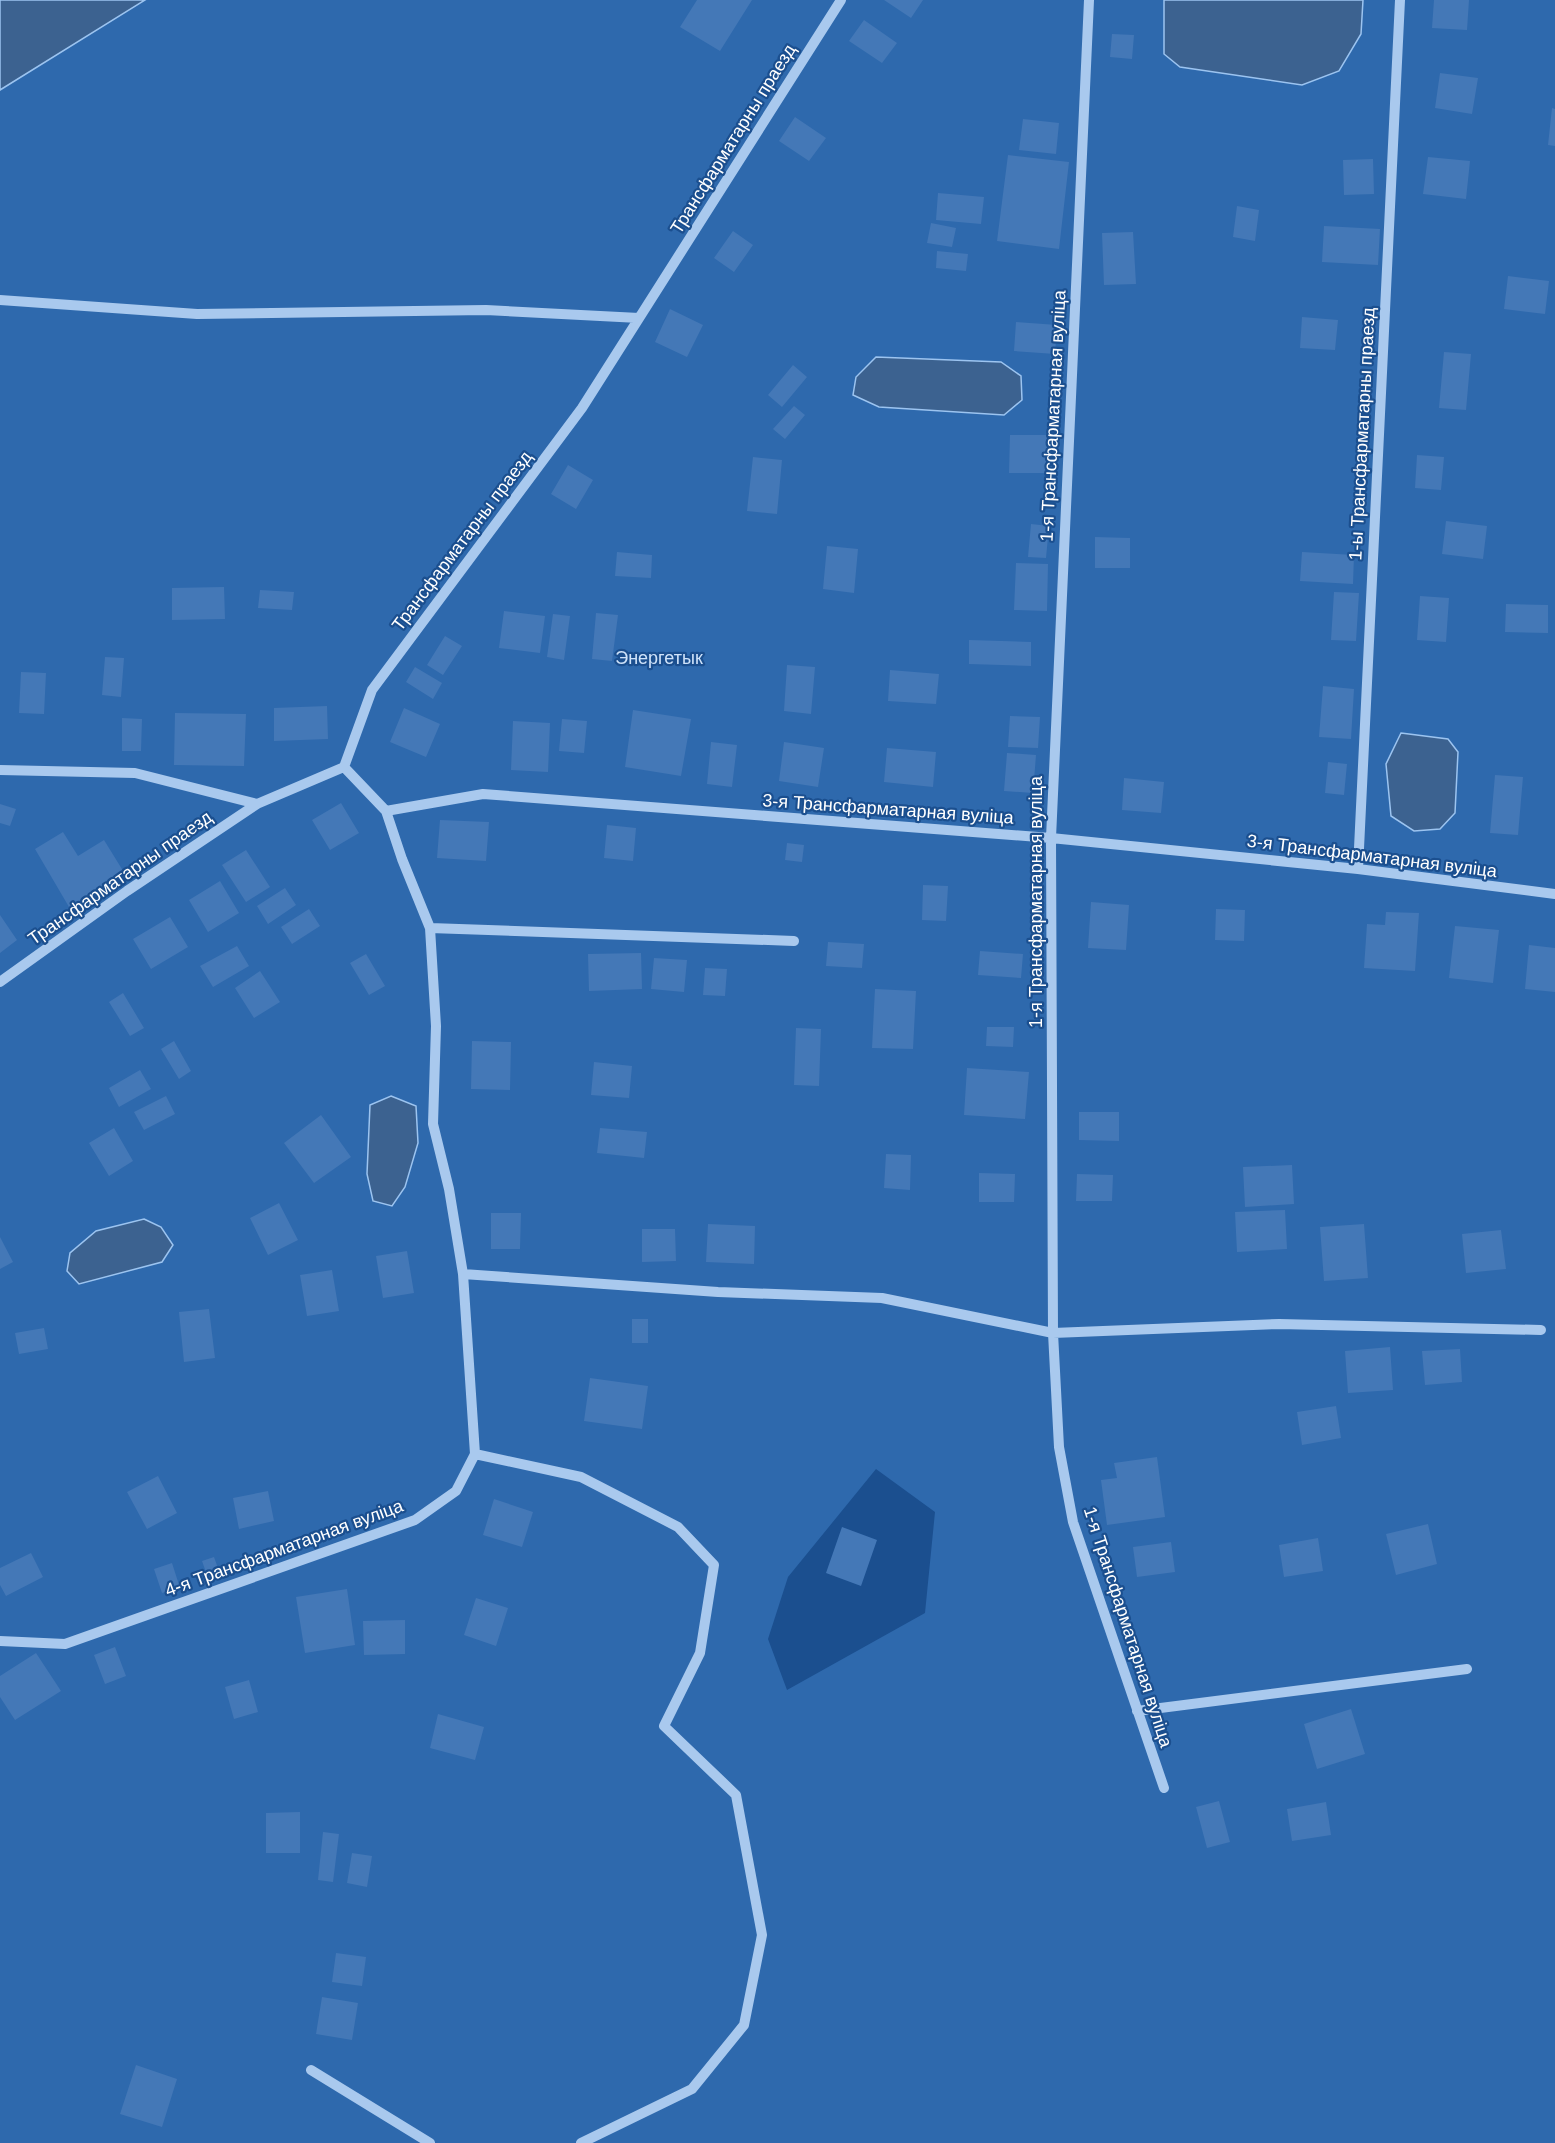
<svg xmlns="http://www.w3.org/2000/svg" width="1555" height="2143" font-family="Helvetica,sans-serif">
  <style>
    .green { fill: #2e69ad; fill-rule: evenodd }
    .water { fill: #3c6290; stroke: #9cc4f0; stroke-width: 1.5 }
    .building { fill: #4478b7 }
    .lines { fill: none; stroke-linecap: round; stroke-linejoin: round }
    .minor { stroke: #a9c9ee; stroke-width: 10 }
    .labels { text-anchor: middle; stroke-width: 4.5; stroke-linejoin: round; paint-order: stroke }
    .street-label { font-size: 18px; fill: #fff; stroke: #1b4f8f }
    .park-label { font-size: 18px; fill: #cfe3fa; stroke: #1b4f8f }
  </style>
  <rect width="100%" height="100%" fill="#1b4f8f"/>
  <!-- green -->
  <path class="green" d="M0,0H1555V2143H0ZM876,1469L935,1512L925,1613L787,1690L768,1639L788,1577Z"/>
  <!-- water -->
  <path class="water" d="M0,0H145L0,90Z
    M1164,0H1363L1361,34L1339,71L1302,85L1180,67L1164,54Z
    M876,357L1001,362L1021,376L1022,400L1004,415L879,407L853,395L856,377Z
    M1401,733L1448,739L1458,752L1455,813L1440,829L1414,831L1391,816L1386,764Z
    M391,1096L416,1106L418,1143L405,1187L392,1206L373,1201L367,1174L370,1105Z
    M144,1219L161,1227L173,1245L162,1262L79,1284L67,1271L70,1253L96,1231Z"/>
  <!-- building -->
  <path class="building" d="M697,0H752L720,51L680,27Z
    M884,0H923L911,18Z
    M1434,0H1469L1467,30L1432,28Z
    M864,20L897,43L882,63L849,41Z
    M1112,34L1134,35L1132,59L1110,57Z
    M1440,73L1478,78L1472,114L1435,108Z
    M1552,108L1555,109V146L1548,145Z
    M795,117L826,138L809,161L779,141Z
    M1023,119L1059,123L1056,154L1019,150Z
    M1008,155L1069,162L1059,249L997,241Z
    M1428,157L1470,161L1466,199L1423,194Z
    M1373,159L1374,194L1344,195L1343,160Z
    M938,193L984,197L981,224L936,220Z
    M1237,206L1259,210L1255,241L1233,237Z
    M931,223L956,228L952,247L927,243Z
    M1324,226L1380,229L1378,265L1322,262Z
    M733,231L753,245L734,272L714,258Z
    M1133,232L1136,284L1104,285L1102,233Z
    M937,251L968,254L966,271L936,268Z
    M1508,276L1549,281L1545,314L1504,309Z
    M670,309L703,325L687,357L655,342Z
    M1302,317L1338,320L1335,350L1300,348Z
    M1016,322L1057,325L1055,354L1014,351Z
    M1444,352L1471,354L1466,410L1439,408Z
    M793,365L807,377L782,407L768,395Z
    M794,406L805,415L785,439L773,429Z
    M1010,435H1057L1056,473H1009Z
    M1417,455L1444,457L1441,490L1415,488Z
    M753,457L782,460L777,514L747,511Z
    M568,465L593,480L576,509L551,494Z
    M1446,521L1487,526L1483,559L1442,554Z
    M1031,524L1049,526L1046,558L1028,557Z
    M1095,537L1130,538V568H1095Z
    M827,546L858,549L854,593L823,589Z
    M617,552L652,555L651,578L615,576Z
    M1302,552L1354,555L1353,584L1300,581Z
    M1016,563L1048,564L1047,611L1014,610Z
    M224,587L225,619L172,620V588Z
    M260,590L294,592L292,610L258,608Z
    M1334,592L1359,593L1356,641L1331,640Z
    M1420,596L1449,598L1446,642L1417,640Z
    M1506,604L1548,605V633L1505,632Z
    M504,611L545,616L540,653L499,648Z
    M596,613L618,615L612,661L592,659Z
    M553,614L570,616L564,660L547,657Z
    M445,636L462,646L443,675L427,665Z
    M969,640L1031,642V666L969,664Z
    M105,657L124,658L121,697L102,695Z
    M787,665L815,667L811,714L784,711Z
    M415,667L442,683L433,699L406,682Z
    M890,670L939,674L936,704L888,701Z
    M21,672L46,673L44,714L19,713Z
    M1323,686L1354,689L1351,739L1319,737Z
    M327,706L328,739L274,741V708Z
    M404,708L440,724L426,757L390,742Z
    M633,710L691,719L681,776L625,767Z
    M175,713L246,714L244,766L174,765Z
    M1010,716L1040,717L1038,748L1008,747Z
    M122,718L142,719L141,751H122Z
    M562,719L587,721L584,753L559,751Z
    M513,721L550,723L548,772L511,770Z
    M711,742L737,745L732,787L707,784Z
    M784,742L824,748L818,787L779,781Z
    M887,748L936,752L933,787L884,782Z
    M1007,753L1036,755L1033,793L1004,791Z
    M1328,762L1347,764L1344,795L1325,793Z
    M1495,775L1523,777L1518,835L1490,833Z
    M1124,778L1164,782L1161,813L1122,810Z
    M341,803L359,833L330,850L312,820Z
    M0,804L16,809L10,826L0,823Z
    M440,820L489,822L486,861L437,858Z
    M607,825L636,828L633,861L604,858Z
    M63,832L78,856L104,840L125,874L69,907L35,849Z
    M787,843L804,845L802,862L785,860Z
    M246,850L270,887L246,902L222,865Z
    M220,881L239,913L208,932L189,900Z
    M923,885L948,886L946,921L922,920Z
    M285,888L296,905L268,924L257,906Z
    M1091,902L1129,905L1126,950L1088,948Z
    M309,909L320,926L292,944L281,927Z
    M1216,909L1245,910L1244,941L1215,940Z
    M1386,912L1419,913L1415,971L1364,968L1367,924L1385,925Z
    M0,915L17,940L0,953Z
    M170,917L188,947L151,969L133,939Z
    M1455,926L1499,930L1493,983L1449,978Z
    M828,942L864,944L862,968L826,966Z
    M1529,945L1555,948V992L1525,989Z
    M237,946L249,966L213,987L200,966Z
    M980,951L1023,954L1021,978L978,975Z
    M641,953L642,989L589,991L588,954Z
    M366,954L385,986L369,995L350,963Z
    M654,958L687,960L684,992L651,989Z
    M705,968L727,969L725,996L703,995Z
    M260,971L280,1002L254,1018L235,988Z
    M875,989L916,991L913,1049L872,1048Z
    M123,993L144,1028L130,1036L109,1002Z
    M987,1027H1014L1013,1047L986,1046Z
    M796,1028L821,1029L819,1086L794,1085Z
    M174,1041L191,1071L179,1079L161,1049Z
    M472,1041L511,1042L510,1090L471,1089Z
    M594,1062L632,1066L629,1098L591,1095Z
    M967,1068L1029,1072L1025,1119L964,1115Z
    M140,1070L151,1089L119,1107L109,1088Z
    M166,1096L175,1114L144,1130L134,1112Z
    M1079,1112H1119V1141L1079,1140Z
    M321,1115L351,1157L314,1183L284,1143Z
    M114,1128L133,1161L109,1176L89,1143Z
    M600,1128L647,1132L644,1158L597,1153Z
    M886,1154L911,1155L910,1190L884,1188Z
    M1292,1165L1294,1204L1245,1207L1243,1167Z
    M979,1173L1015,1174L1014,1202H979Z
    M1077,1174L1113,1175L1112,1201H1076Z
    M279,1203L298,1240L268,1255L250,1218Z
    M1285,1210L1287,1249L1237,1252L1235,1212Z
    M491,1213H521L520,1249H491Z
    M708,1224L755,1226L754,1264L706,1262Z
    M1364,1224L1368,1278L1324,1281L1320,1227Z
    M642,1229H675L676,1261L642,1262Z
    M1501,1230L1506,1269L1466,1273L1462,1234Z
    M0,1237L13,1262L0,1269Z
    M407,1251L414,1293L383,1298L376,1256Z
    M332,1270L339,1311L307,1316L300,1275Z
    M209,1309L215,1358L184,1362L179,1312Z
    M632,1319H648V1343H632Z
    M44,1328L48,1349L19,1354L15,1333Z
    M1390,1347L1393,1390L1348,1393L1345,1351Z
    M1460,1349L1462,1382L1425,1385L1422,1351Z
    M590,1378L648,1386L642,1429L584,1421Z
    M1336,1406L1341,1438L1302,1445L1297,1412Z
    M1157,1457L1165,1517L1107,1525L1101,1480L1117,1478L1114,1463Z
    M158,1476L177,1513L147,1529L127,1492Z
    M268,1491L274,1521L239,1529L233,1498Z
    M494,1499L533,1512L522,1547L483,1535Z
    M1428,1524L1437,1564L1396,1575L1386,1534Z
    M842,1527L877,1540L861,1586L826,1573Z
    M1318,1538L1323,1571L1284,1577L1279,1545Z
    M1171,1542L1175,1572L1137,1577L1133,1547Z
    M31,1553L43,1577L6,1596L0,1585V1568Z
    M214,1557L220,1574L208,1578L202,1561Z
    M172,1563L180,1588L162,1593L154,1569Z
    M347,1589L355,1645L305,1653L296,1597Z
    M476,1598L508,1608L496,1646L464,1635Z
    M405,1620V1654L364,1655L363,1621Z
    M115,1647L126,1676L105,1684L94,1655Z
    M36,1653L61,1691L15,1720L0,1697V1676Z
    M249,1680L258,1712L234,1719L225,1687Z
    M1351,1709L1365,1754L1317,1769L1304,1724Z
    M438,1714L484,1727L475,1760L430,1748Z
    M1219,1801L1230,1842L1207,1848L1196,1807Z
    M1326,1802L1331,1835L1292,1841L1287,1809Z
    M300,1812V1853H266V1813Z
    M323,1832L339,1834L333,1882L318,1880Z
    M352,1853L372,1856L367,1887L347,1883Z
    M336,1953L366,1957L362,1986L332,1982Z
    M322,1997L358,2003L352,2040L316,2034Z
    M136,2065L177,2079L162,2127L120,2114Z"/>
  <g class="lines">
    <!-- minor -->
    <path class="minor" d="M1089,0L1051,838L1053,1333L1059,1447L1073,1522L1164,1788
      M0,300L197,314L486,310L639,318
      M344,767L386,811L483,794L1051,838L1358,869L1555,894
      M0,770L135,773L257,804
      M1358,869L1400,0
      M430,928L794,941
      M0,982L127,891L257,804L344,767L372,690L582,408L841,0
      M463,1274L718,1292L882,1298L1053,1333L1279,1324L1541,1330
      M475,1454L581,1477L678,1527L714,1565L700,1653L664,1726L736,1795L762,1935L744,2025L692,2089L581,2143
      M0,1641L65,1644L415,1520L456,1491L475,1454L463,1274L449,1189L433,1124L436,1026L430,928L402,859L386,811
      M1137,1711L1467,1669
      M311,2070L430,2143"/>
  </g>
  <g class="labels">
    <!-- street labels -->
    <g class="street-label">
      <text transform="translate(733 139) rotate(-58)" y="6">Трансфарматарны праезд</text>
      <text transform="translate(1053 416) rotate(-87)" y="6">1-я Трансфарматарная вуліца</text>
      <text transform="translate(1362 434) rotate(-87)" y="6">1-ы Трансфарматарны праезд</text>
      <text transform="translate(462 541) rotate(-53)" y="6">Трансфарматарны праезд</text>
      <text transform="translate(888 809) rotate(4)" y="6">3-я Трансфарматарная вуліца</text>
      <text transform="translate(1372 856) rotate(7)" y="6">3-я Трансфарматарная вуліца</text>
      <text transform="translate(120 878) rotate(-35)" y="6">Трансфарматарны праезд</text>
      <text transform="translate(1036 902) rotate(-90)" y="6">1-я Трансфарматарная вуліца</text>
      <text transform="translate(284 1548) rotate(-20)" y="6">4-я Трансфарматарная вуліца</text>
      <text transform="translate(1128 1627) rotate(72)" y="6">1-я Трансфарматарная вуліца</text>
    </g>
    <!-- park labels -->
    <g class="park-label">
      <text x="659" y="664">Энергетык</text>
    </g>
  </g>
</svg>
